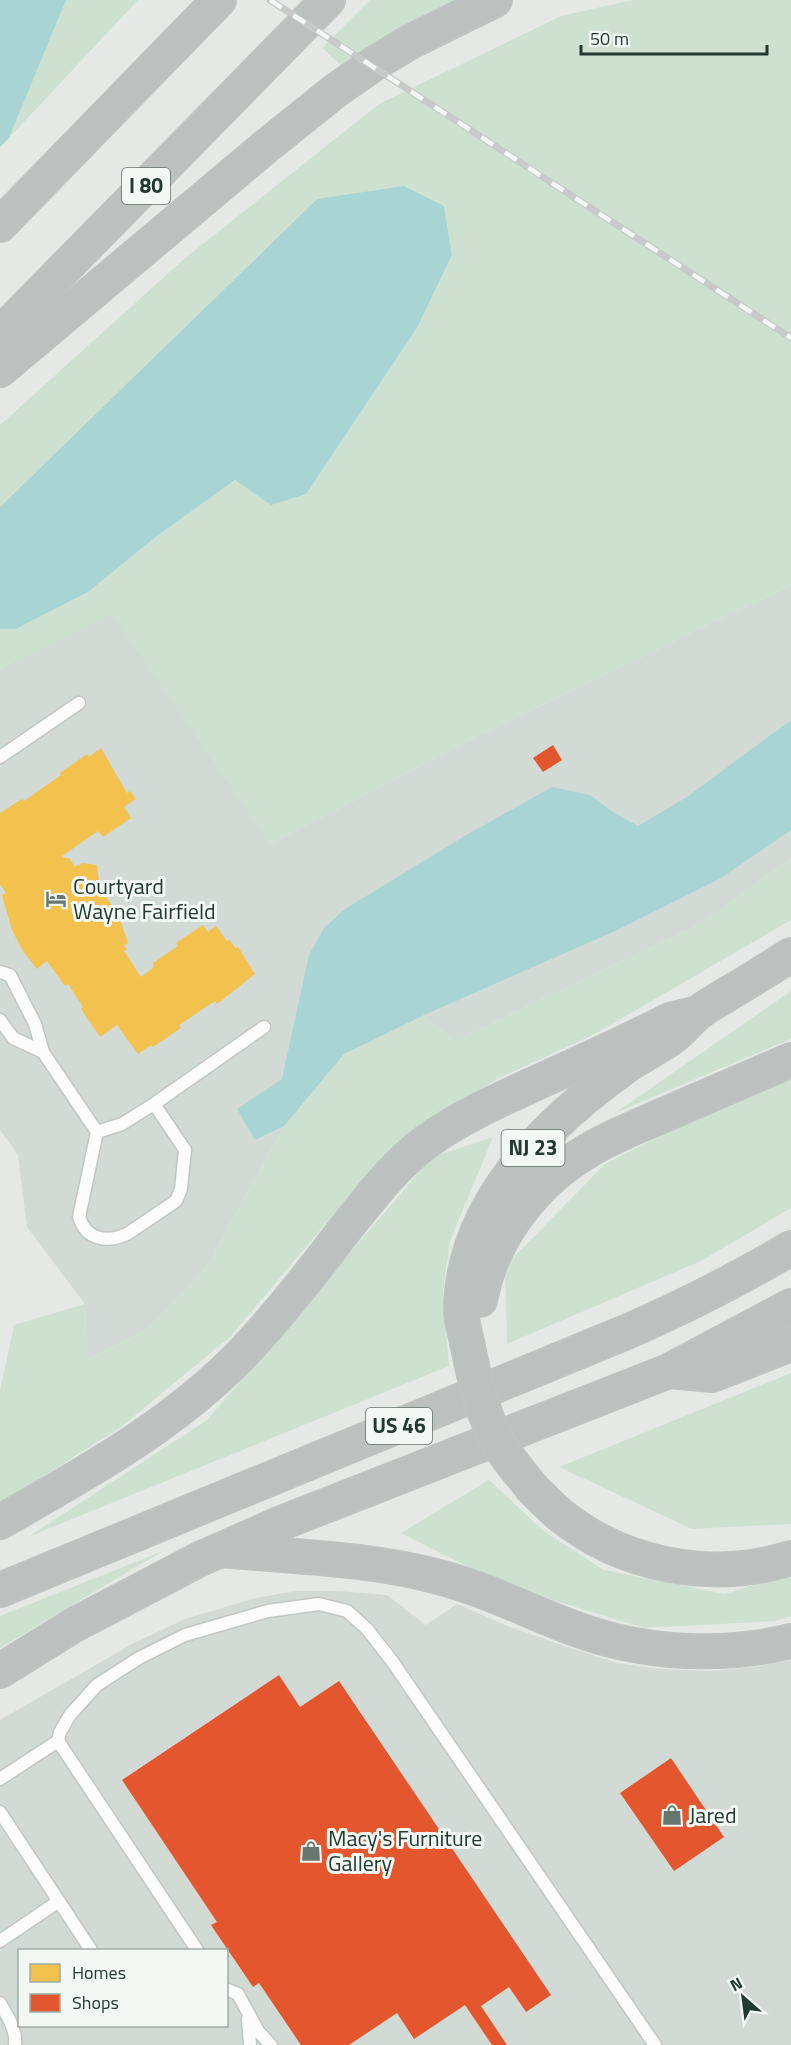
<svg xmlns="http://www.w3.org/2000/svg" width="791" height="2045" font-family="'Titillium Web',sans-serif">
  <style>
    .built { fill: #d2dad5; fill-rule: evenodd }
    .green { fill: #cee1d1 }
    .water { fill: #a8d4d3 }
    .homes { fill: #f2c14e }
    .shops { fill: #e4572e }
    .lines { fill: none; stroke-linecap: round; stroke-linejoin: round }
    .lane-casing { stroke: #c1c6c3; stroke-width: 15 }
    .highway-casing { stroke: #bdc4c1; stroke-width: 36 }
    .lane { stroke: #fbfcfb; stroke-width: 12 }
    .highway { stroke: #bbc1bf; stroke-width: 33 }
    .rail-casing { stroke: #c7cac9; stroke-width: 7 }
    .rail { stroke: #f2f8f4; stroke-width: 4.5; stroke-dasharray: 14; stroke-linecap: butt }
    .highway-bridge-casing { stroke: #bdc4c1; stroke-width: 36; stroke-linecap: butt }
    .highway-bridge { stroke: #bbc1bf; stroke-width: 33 }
    .labels { text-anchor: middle; stroke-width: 6; stroke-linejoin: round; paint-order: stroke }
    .shield { fill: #f2f8f4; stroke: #61736b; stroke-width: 1.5 }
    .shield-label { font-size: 21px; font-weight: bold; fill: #233a30 }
    .poi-label { font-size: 22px; fill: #233a30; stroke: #f2f8f4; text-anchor: start }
  </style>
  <rect width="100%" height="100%" fill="#e4e9e6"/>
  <!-- built -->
  <path class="built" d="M791,585V858L702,923L454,1041L424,1015L284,1126L206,1268L147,1330L87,1360L85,1304L27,1227L18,1155L0,1130V668L112,613L271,844L472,739Z
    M296,1591H339L387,1595L426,1625L457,1604L510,1627L576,1650L617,1663L660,1669L710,1671L755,1667L791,1660V2045H0V1720L134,1643L185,1619L256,1598ZM20,1950H226V2026H20Z"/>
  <!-- green -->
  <path class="green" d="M66,0H138L9,138Z
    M370,0H456L342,66L322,48Z
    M632,0H791V585L472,739L271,844L112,614L0,668V629H16L88,592L157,536L235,480L271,504L418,326L452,255L444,206L317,199L0,507V425L184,259L379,104L561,16Z
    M791,858V920L595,1034L497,1079L409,1135L366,1176L230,1337L121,1427L0,1504V1391L14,1325L85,1304L87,1360L147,1330L206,1268L284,1126L344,1054L424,1015L454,1041L702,923Z
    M791,991V1039L615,1113Z
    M791,1073V1208L701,1261L507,1344L505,1266L605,1164L761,1085Z
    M493,1137L450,1241L443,1292L449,1366L28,1537L207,1420L432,1157Z
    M791,1373V1524L692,1529L559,1467Z
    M489,1480L545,1532L604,1570L725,1594L791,1573V1616L776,1621L644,1628L504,1585L401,1533Z
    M163,1551L0,1648V1616Z"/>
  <!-- water -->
  <path class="water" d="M0,0H66L9,138L0,147Z
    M404,186L444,206L452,255L418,326L306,494L271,505L235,480L157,536L88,592L16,629H0V507L317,199Z
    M791,720V830L721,878L615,931L424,1015L344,1054L284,1126L255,1140L237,1109L282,1079L309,955L324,928L345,909L463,837L552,787L590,795L613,812L638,826L687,797Z"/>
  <!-- homes -->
  <path class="homes" d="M101,748L127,793L130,791L136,799L124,807L131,818L103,837L98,831L62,856L64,858H69L75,867L82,863L97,865L100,889L96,892L98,895L102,892L118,913L128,943L124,945L127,949L124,951L141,977L154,967L153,963L178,946L176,943L203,925L208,932L216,926L227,941L229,940L236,948L238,947L255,974L217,1004L215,1001L179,1025L181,1028L153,1047L151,1045L138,1054L117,1025L100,1037L81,1009L83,1007L68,984L65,986L47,961L37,969L23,951L12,930L2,895L6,893L0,884V813L22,799L24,801L61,775L60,773L87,754L89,757Z"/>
  <!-- shops -->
  <path class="shops" d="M553,745L562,760L543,772L533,758Z
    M279,1675L300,1707L339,1681L551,1995L526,2012L509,1987L481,2006L507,2045H492L465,2005L414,2039L397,2013L349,2045H301L259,1983L253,1987L211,1925L217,1922L122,1780Z
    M671,1758L724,1837L674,1871L620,1793Z"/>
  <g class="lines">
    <!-- lane casing -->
    <g class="lane-casing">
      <path id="lane" d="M0,757L79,703
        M0,972L10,975L35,1024L43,1052
        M0,1020L13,1038L43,1052L97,1132L79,1217C86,1240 107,1243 127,1234L176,1201L181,1189L185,1150L154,1104L264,1027
        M97,1132L122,1124L154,1104
        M0,1779L58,1741
        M0,1812L91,1950
        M0,1941L59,1901
        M197,1950L58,1741L60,1732L70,1715L97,1685L139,1658L185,1635L268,1611L319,1604L347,1611L367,1629L392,1661L655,2045
        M226,1989L238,1994L258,2031L271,2045
        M0,2003C7,2015 17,2031 15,2045
        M248,2019L250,2045"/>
    </g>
    <!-- highway casing -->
    <g class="highway-casing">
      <path id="highway" d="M0,225L219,0
        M0,334L328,0
        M0,370L264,148L335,91L375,63L410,42L495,0
        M480,1300C491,1239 534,1183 586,1152C613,1135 644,1124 673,1111C713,1094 752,1077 791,1060
        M467,1342C465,1332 461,1320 461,1310C462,1204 548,1121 629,1064C644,1054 661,1046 675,1035C684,1028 690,1019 698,1013C708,1005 719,1000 729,993C750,981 770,968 791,955
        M669,1371L712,1375L791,1344
        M532,1488C541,1497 550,1506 559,1514C623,1566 712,1583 791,1558
        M0,1522C86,1473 172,1426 242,1354C279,1315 313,1271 346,1228C371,1197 394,1166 426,1142C459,1118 497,1101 534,1084C580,1063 625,1043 670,1020L698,1013
        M223,1550C293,1557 366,1558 435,1576C484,1588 529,1612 576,1629C643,1654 722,1658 791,1641
        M0,1590L624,1333C682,1308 737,1280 791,1248
        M0,1671L74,1625L200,1559L279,1524L669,1371L791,1306"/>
    </g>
    <!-- lane -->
    <use href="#lane" class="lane"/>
    <!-- highway -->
    <use href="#highway" class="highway"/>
    <!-- rail casing -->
    <g class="rail-casing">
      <path id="rail" d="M270,0L791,338"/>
    </g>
    <!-- rail -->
    <use href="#rail" class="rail"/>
    <!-- highway-bridge casing -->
    <g class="highway-bridge-casing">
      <path id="highway-bridge" d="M467,1342C474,1377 482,1416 501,1447C510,1462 522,1475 532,1488"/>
    </g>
    <!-- highway-bridge -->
    <use href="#highway-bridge" class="highway-bridge"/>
  </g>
  <!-- icons -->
  <defs>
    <g id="hotel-bare" transform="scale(1.62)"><path d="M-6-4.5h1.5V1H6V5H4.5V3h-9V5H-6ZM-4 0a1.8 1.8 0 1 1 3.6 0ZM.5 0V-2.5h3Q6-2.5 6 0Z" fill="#677770" stroke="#f2f8f4" stroke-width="2.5" paint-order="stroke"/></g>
    <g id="shop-bare" transform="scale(1.62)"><path d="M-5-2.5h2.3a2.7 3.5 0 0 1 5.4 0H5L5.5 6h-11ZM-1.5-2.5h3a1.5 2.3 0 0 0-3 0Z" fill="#677770" stroke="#f2f8f4" stroke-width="2.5" paint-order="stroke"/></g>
  </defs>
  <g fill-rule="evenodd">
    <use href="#hotel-bare" x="56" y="899"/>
    <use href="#shop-bare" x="672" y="1815"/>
    <use href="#shop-bare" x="311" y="1851"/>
  </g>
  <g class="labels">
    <!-- shield labels -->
    <g class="shield">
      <rect x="122" y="168" width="48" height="36" rx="4.5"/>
      <rect x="501.5" y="1130" width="63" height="36" rx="4.5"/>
      <rect x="366" y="1408" width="66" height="36" rx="4.5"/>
    </g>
    <g class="shield-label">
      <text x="146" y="193">I 80</text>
      <text x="533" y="1155">NJ 23</text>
      <text x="399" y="1433">US 46</text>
    </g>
    <!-- poi labels -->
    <g class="poi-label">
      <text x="73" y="894">Courtyard<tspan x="73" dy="25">Wayne Fairfield</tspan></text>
      <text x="689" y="1823">Jared</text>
      <text x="328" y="1846">Macy's Furniture<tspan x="328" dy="25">Gallery</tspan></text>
    </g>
  </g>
  <!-- legend -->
  <rect x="18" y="1949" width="210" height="78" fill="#f2f8f4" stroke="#9faca6" stroke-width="1.5"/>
  <rect x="30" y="1964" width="30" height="18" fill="#f2c14e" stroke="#9faca6" stroke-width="1.5"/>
  <text x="72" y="1979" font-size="18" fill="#233a30">Homes</text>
  <rect x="30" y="1994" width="30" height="18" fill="#e4572e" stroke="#9faca6" stroke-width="1.5"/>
  <text x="72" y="2009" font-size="18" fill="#233a30">Shops</text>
  <!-- north arrow -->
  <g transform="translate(743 1997) rotate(332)" stroke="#f2f8f4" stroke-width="4.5" paint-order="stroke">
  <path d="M0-4.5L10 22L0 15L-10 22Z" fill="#233a30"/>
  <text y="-9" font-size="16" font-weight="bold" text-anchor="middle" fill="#233a30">N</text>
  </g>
  <!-- scale -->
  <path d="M581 45v9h186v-9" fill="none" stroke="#233a30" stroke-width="3"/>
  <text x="590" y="45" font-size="18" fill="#233a30" stroke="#f2f8f4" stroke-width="4.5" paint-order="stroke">50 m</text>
</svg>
